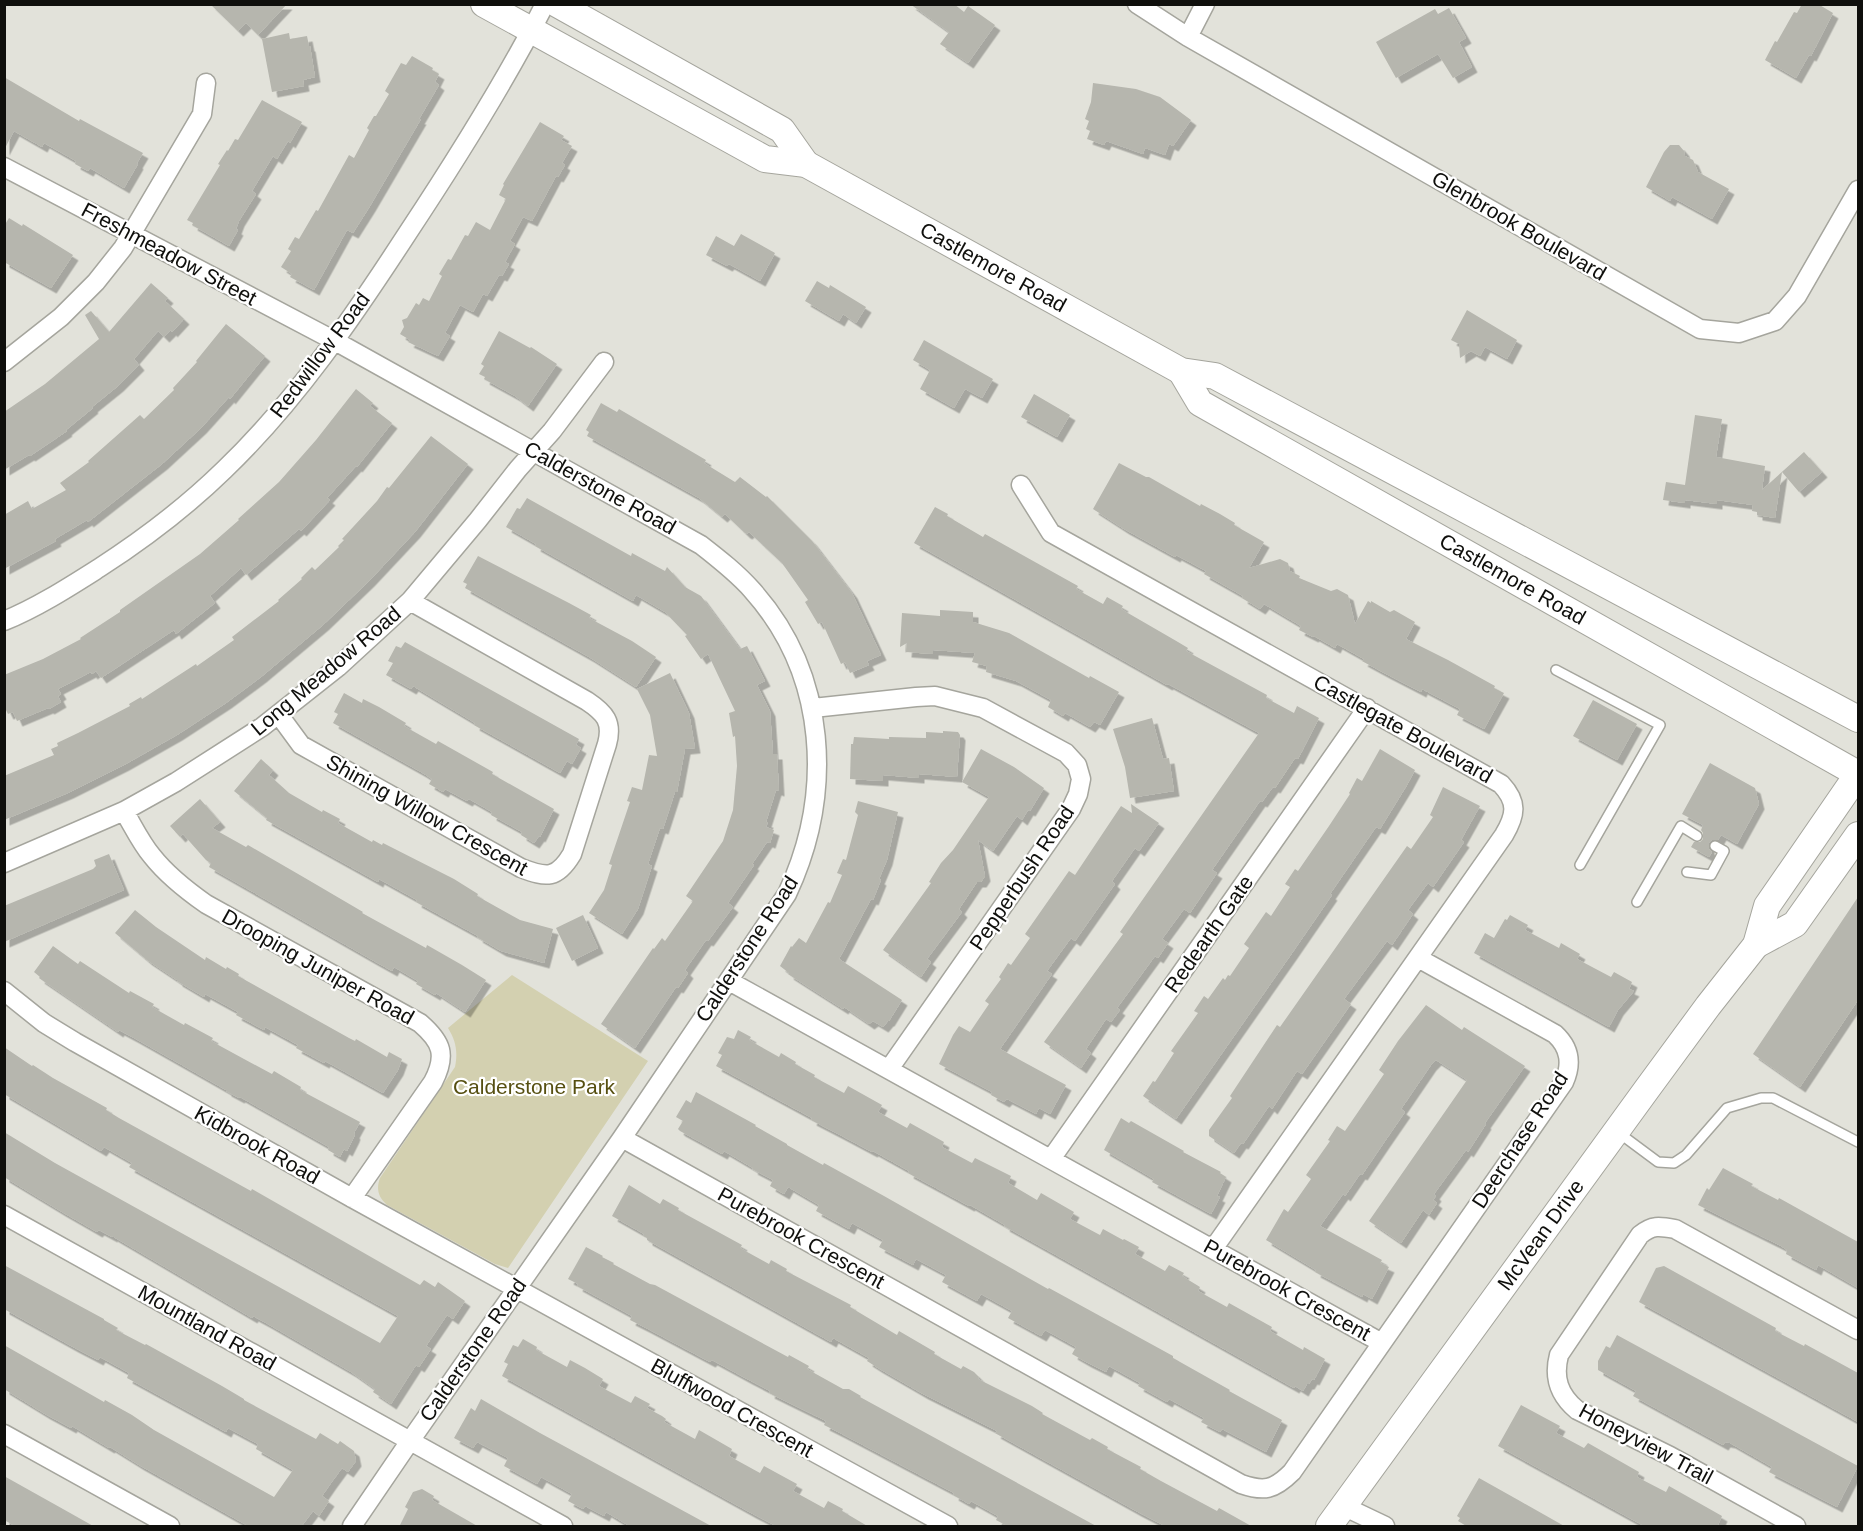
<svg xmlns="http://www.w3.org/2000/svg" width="1863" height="1531" font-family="Helvetica,sans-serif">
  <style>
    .green { fill: #d3d0b0 }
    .building { fill: #b6b6ae; filter: url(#shadow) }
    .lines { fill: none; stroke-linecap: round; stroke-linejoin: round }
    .service-casing { stroke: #a5a59d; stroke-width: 12 }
    .minor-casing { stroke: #a5a59d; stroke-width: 21 }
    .secondary-casing { stroke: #a5a59d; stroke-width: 28 }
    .service { stroke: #fff; stroke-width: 9 }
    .minor { stroke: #fff; stroke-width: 18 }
    .secondary { stroke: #fff; stroke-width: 26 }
    .labels { text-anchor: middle; stroke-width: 4.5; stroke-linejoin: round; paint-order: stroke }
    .street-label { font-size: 21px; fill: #0f0f0c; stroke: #fff }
    .park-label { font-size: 21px; fill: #564f11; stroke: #fff }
  </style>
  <defs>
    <filter id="shadow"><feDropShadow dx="5.5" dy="5.5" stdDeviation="0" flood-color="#0004"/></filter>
  </defs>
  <rect width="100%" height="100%" fill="#e2e2da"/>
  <!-- green -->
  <path class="green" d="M512,975L648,1061L508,1268L495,1264L387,1205C378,1197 376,1189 380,1178L455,1067C458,1052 456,1041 448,1028Z"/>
  <!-- building -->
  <path class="building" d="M210,4H287L258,35L246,23L238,31Z
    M910,4H954L964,12L968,6L995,25L968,63L940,44L949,32Z
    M1802,4H1818L1833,13L1811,56L1809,55L1796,78L1765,60L1775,41L1777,42L1794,12L1797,13Z
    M1449,8L1466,38L1459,42L1472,67L1453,78L1438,54L1396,78L1376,42L1435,9L1438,14Z
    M289,33L290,39L307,36L309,46H310L315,77L303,80L304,86L272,92L262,39Z
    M412,56L433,68L432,70L439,74L435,82L439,85L419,119H421L370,206L353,233L347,230L314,290L290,277L292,274L281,267L291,251L288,249L295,237L299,239L316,210L318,211L349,155L354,158L369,130L367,128L374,116H376L389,94L385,91L401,63L406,65Z
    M4,77L79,121L80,119L143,153L137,163L138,164L124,188L90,168L88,171L75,164L76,161L44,143L42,147L14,131L4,150Z
    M1093,83L1136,89L1160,97L1191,120L1173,146L1169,144L1165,155L1145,148L1143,154L1106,141L1104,145L1087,139L1090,131L1086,129L1089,121L1085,119L1091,102Z
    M262,100L302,122L290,143L288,141L277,159L273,156L252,191L256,194L239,221L236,229L238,230L229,246L192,225L193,223L187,220L220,165L218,164L227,150L228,151L235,139L238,140Z
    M540,122L564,136L561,140L572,146L562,163L565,165L558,177L556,176L532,221L523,217L510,241L515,244L505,262L509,264L502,276L499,275L487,296L483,294L473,312L460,305L445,333L450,336L438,356L408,342L410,340L400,334L404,327L402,320L407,318L416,303L419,305L423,298L429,301L442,276L439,274L448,259L451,260L465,235L468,236L476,222L490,230L506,199L499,195L504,185L503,184Z
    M1670,145H1679L1684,151L1685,156L1693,160L1698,172L1729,189L1712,219L1672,197L1670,201L1646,187L1664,152Z
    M9,218L22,226L23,224L73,255L51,288L4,262V226Z
    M741,234L775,253L760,281L729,264L727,266L706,255L716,236L734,246Z
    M817,281L829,288L830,285L866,307L856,323L843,314L839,321L805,301Z
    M151,283L168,298L165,301L184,319L172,332L171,330L164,337L158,331L134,359L139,365L118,386L92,407L93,408L66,430L67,431L30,456L29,455L4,470V412L45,384L99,339L85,315L91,311L109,332Z
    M1467,310L1517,340L1507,359L1485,347L1480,356L1471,351L1460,358L1459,344L1451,340Z
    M226,324L265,356L230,399L229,397L201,428L162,464L88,522L87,520L55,539L56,541L4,569V515L28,501L32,509L66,490L60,483L89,462L88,461L140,415L144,419L174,390L173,388L197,362L196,361Z
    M499,331L530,348L531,347L557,364L528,406L515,396L484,379L485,377L479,374L484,366L481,364Z
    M924,340L993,379L982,398L965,389L954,408L920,389L930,370L913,360Z
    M356,389L373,403L370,406L392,423L357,467L356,466L327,498L330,500L301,531L299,529L246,575L241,568L210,596L215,603L176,634L174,630L101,678L96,671L92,674L91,672L58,689L61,694L58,696L61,702L49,709L48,708L17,721L13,712L8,714L4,706V675L43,659L81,639L80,638L120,612V610L200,554L239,520L238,519L279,482L316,440Z
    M1034,394L1070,415L1057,437L1021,417Z
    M601,403L617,412L619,409L706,460L704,463L735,482L740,477L766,497L767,496L812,541L852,593L881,655L867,661L869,665L850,673L845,662L841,664L822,622L818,624L805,602L808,600L782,563L749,532L747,534L745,533L725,514L722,517L699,498L587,436L589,432L586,430Z
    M1695,415L1722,419L1716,457L1765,466L1762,490L1804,452L1822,472L1799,492L1782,472L1775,518L1757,515V512L1752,511L1753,505L1717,500V504L1685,500V503L1663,500L1666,482L1685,485Z
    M431,436L468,464L415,532L369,581L323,625L261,677L226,703L177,735L124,765L68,793L4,820V776L54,755L51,749L58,746L57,743L78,733L130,706L129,704L141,697L142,699L196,664L197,666L234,640L232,637L279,601L278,600L302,579L301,578L312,567L315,570L339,547L338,546L344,540L342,539L377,501L387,487L389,488Z
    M1119,463L1146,477H1149L1200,506L1201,504L1220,514L1235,523L1234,525L1264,542L1249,568L1280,559L1288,563L1290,571L1300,576L1299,578L1331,591L1337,589L1348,595L1355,624L1368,601L1371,603V601L1390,612L1394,610L1415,622L1406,639L1448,660L1495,686L1494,688L1504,693L1484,729L1457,715L1460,709L1422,689L1421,692L1386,674L1362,661L1364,659L1337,644L1335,648L1314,636L1313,637L1299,630L1301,626L1264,604L1260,609L1242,598L1243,596L1204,574L1206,571L1176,555L1175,557L1124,529L1093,509Z
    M527,498L631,556L632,553L665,571L667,567L685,587L701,596L740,649L747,646L765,681L757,685L770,711L773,754H777L779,791L776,790L766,822H768L766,827L774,830L770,843L767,842L752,864L754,865L728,903L733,907L708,941L706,940L685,970L688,973L678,988L676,987L635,1048L601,1024L653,948L654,949L662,938L665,941L693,901L686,896L723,841L733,810L737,766L735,736L733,737L729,713L735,711L708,654L701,659L685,636L687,635L665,612L636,595L633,601L535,546L536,544L506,527L517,508L520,509Z
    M935,507L948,514L947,516L983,537L985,534L1078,586L1076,589L1103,604L1107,597L1123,606L1121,609L1178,642L1188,648L1186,651L1267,695L1266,698L1294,713L1297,706L1319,718L1298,759L1295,758L1275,788L1273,787L1262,802L1260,801L1212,870L1217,873L1190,913L1184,909L1162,939L1168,943L1158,958L1155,956L1117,1008L1120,1010L1111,1022L1106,1019L1086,1049L1091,1053L1081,1068L1044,1042L1123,934L1120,932L1259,733L1168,684L1167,685L914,543Z
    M478,556L569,603L591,615L589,618L632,641L656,657L636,687L589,657L465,588L467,584L463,582Z
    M940,610L973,612V622L1009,633L1089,678L1090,676L1119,692L1100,725L1094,722L1090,727L1065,713L1063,716L1048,707L1051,700L1016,681L986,672L987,666L972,662L975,653L933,650V654L906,652L907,643L900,647L902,613L940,616Z
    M405,642L579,739L576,745L581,748L572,764L567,761L560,773L474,725L475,723L413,686L411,689L386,675L393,663L388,661L396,646L401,648Z
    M670,673L689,713L695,748L685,749L677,792H675L663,829L660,828L648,864L652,866L638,909L622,934L589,913L604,890L612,865L609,864L630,802L627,801L632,787L642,790L649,755L657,756L650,715L637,689Z
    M344,693L362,703L363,699L379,707L406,723L404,726L436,744L438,741L493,772L492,774L554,809L540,837L539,836L534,843L521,835L522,832L491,815L492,812L469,799L467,801L445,789L443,792L429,784L432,779L421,772L333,723L338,714L334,712Z
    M1593,700L1637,724L1617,760L1573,736Z
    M1152,718L1163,759L1169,758L1174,791L1130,798L1125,767L1113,729Z
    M943,731L958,732L960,735L957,777L919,774V778L883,775V781L850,779L851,744H853L854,737L889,739V737L926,738V732L943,733Z
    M981,749L1014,767L1044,788L1030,811L1028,810L1022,820L1017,816L993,851L978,840L985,876L981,882H977L959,909L962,912L927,959L931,962L921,977L883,950L931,883L929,882L941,863L953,850L989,797L962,782Z
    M1380,749L1415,770L1407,785L1380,829L1376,827L1330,894L1332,895L1290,956L1176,1119L1143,1096L1153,1081L1155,1082L1174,1053L1171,1051L1198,1013L1194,1011L1204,996L1208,999L1223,978L1225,980L1228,975L1230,976L1249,948L1244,944L1266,912L1271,916L1290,887L1285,884L1295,869L1298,871L1329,826L1350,794L1349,793L1357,778L1362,781Z
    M261,759L273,770L269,775L289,793L322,812L323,810L340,819L338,823L372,842L373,840L382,845L383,843L454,879L478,894L477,896L520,920L553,929L544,963L501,951L494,947L477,937L478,936L416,902L417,900L379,879L378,882L266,820L267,818L234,791Z
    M1710,763L1755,788L1759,804L1737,844L1721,835L1718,840H1712L1709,843V849L1712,852L1709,857L1691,847L1694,842H1700L1703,839V833L1701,830L1703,825L1682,814Z
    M1443,787L1480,806L1461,840L1464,842L1433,887L1428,883L1408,910L1413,914L1392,945L1387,941L1344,999L1351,1004L1302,1074L1297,1071L1272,1109L1269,1106L1243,1144L1241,1143L1234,1153L1209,1136V1130L1232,1098L1230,1096L1277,1025L1280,1027L1407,846L1411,849L1433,817L1430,815Z
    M200,799L220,822L212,828L246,847L248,845L305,878L363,912L362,913L426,948L427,945L462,965L486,980L465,1012L436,993L435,995L416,984L418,981L394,967L392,971L374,961L209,867L211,863L206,860L183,834L180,837L170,826Z
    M858,801L898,812L887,860L879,879L881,880L873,900L871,899L839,959L902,1000L889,1021H888L883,1027L873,1021L869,1024L844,1007L843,1009L813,990L788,974L789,973L780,966L791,946L792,947L799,938L806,943L828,902L830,903L842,875L837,873L843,859L846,860L858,815L855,812Z
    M1131,804L1159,823L1139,851L1135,848L1112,881L1115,884L1075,941L1071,938L1047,971L1052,974L1000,1049L1066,1085L1050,1114L1039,1108L1036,1114L1007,1099L1004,1102L991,1095L992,1092L939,1064L953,1035L959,1026L970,1032L989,1004L985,1001L1001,979L999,977L1008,963L1011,965L1030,938L1025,934L1069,871L1075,875L1121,806L1132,813Z
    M109,854L124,890L4,942V906L93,869L96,866L94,860Z
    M1858,897V1000L1800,1087L1753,1054Z
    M135,910L156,927L205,960L206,957L226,969L227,967L239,974L238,976L349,1038L355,1041L356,1039L387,1057L389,1052L402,1059L398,1070L383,1093L325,1061L324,1063L296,1048L298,1045L265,1027L264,1030L236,1015L238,1012L205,994L204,997L177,981V980L147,960L115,933Z
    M583,915L598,948L572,961L556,928Z
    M1510,915L1528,925L1525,930L1559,948L1561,943L1580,954L1577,959L1611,977L1614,972L1632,982L1629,989L1634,991L1618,1010L1609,1027L1474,953L1485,933L1494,938L1505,919L1507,920Z
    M53,946L78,964L80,961L129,993L130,991L154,1004L152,1007L184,1025L185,1023L213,1038L211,1041L244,1059L272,1074L274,1071L301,1087L300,1090L360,1122L354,1133L355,1134L354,1137L347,1151L344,1149L340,1157L328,1150L329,1147L240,1097L239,1098L226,1091V1090L134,1038L119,1030L118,1032L39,978L40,977L34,972Z
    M1426,1005L1462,1030L1464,1027L1525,1066L1485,1123L1486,1124L1468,1152L1466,1150L1434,1194L1436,1196L1433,1200L1437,1203L1429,1215L1423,1210L1401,1243L1369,1221L1467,1080L1436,1060L1431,1065L1401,1109L1405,1112L1385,1141L1362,1175L1360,1174L1345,1196L1343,1194L1320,1226L1382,1260L1380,1263L1389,1267L1372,1299L1363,1294L1362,1297L1315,1272L1316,1270L1266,1240L1284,1209L1288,1212L1311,1179L1306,1175L1330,1141L1328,1140L1337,1126L1345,1131L1384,1074L1379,1070L1398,1041Z
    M738,1030L751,1037L749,1040L779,1057L781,1053L796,1062L795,1064L815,1075L814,1077L844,1093L848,1086L882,1105L878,1112L907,1128L910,1123L944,1142L942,1147L972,1163L975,1158L1011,1176L1008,1183L1037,1200L1041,1193L1074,1212L1070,1219L1100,1235L1103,1229L1123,1240L1124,1239L1139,1247L1135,1254L1165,1271L1169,1265L1184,1273L1182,1276L1200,1287L1198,1291L1227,1307L1229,1303L1272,1327L1270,1331L1303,1350L1304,1347L1325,1359L1314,1380L1312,1379L1309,1384H1307L1303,1391L1295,1386L1294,1388L1004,1226L1005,1225L970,1205L969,1206L908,1173L909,1171L873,1151L872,1152L840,1135L811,1120L812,1118L716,1066L722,1055L718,1053L727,1037L734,1039Z
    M4,1047L32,1066L33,1065L53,1078L107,1108L106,1110L119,1118L251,1191L252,1189L420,1285L424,1280L435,1287L438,1282L465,1301L453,1319L447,1315L426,1346L431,1349L419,1367L416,1365L391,1404L373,1392L375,1389L351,1372L266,1323L253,1316L252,1318L112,1236V1237L99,1230L97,1232L62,1212L4,1177V1132L55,1163L380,1343L398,1316L129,1167L132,1163L104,1147L101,1151L4,1094Z
    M696,1092L756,1125L755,1126L787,1144V1145L823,1165L824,1163L884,1196L1048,1289L1049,1288L1173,1356V1358L1230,1390L1229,1391L1282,1420L1266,1452L1222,1429L1220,1432L1201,1422L1204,1418L1169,1399L1167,1402L1138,1386L1140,1383L1109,1366L1106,1372L1086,1362L1072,1354L1076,1347L1045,1330L1041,1336L1008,1318L1012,1311L981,1294L977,1301L942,1282L946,1275L916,1259L913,1265L879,1247L883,1240L852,1223L849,1229L816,1211L819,1205L788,1187L784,1194L770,1186L773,1180L752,1169L753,1168L724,1151L722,1154L680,1131L678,1129L683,1121L676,1117L686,1100L691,1103Z
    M1121,1118L1129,1123L1131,1121L1184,1151L1183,1152L1221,1172L1220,1173L1226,1177L1217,1196L1220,1197L1211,1214L1152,1182L1154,1179L1104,1150Z
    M1723,1168L1753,1184L1751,1186L1778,1200L1779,1198L1858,1242V1288L1818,1265L1816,1270L1786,1254L1787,1250L1781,1246L1698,1205L1707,1188L1709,1190Z
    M629,1185L660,1204L663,1199L679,1208L678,1210L742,1245L740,1248L769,1264L771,1260L787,1269L786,1271L851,1305L850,1307L865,1316L897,1335L899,1331L935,1352L934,1354L961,1369L963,1366L974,1372L979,1377L978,1379L1032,1406L1043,1413L1042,1414L1090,1440L1092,1438L1108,1447L1107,1449L1141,1467L1140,1469L1161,1481L1217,1511L1219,1508L1253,1527H1167L1136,1511L995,1433L997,1431L923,1394L878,1368L867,1361L869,1358L833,1338L831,1342L647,1240V1238L643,1236L644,1234L612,1216Z
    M586,1247L603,1256L602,1257L614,1263L613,1264L650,1284L655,1285L788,1357L789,1355L809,1366L807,1369L843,1389H849L861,1396L860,1397L1098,1527H1009L996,1520L998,1516L971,1501L969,1504L953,1495L954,1493L840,1433L824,1425L826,1421L769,1393L770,1391L747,1379L712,1360L710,1362L646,1328L630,1320L632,1316L577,1286L578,1284L568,1279Z
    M4,1265L104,1319V1320L118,1328L116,1330L145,1345L146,1344L222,1386L244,1399V1400L316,1439L320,1433L338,1444L340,1441L354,1451L356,1461L348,1472L342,1468L331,1483L322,1496L329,1501L319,1516L313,1511L301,1527H250L139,1465L110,1447L109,1448L72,1426L71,1428L45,1414L4,1389V1345L104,1402L105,1400L132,1415L154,1430L274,1497L293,1470L256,1449L258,1444L228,1428L226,1432L127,1378L129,1373L100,1357L98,1360L73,1347L4,1309Z
    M1664,1266L1776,1328L1775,1331L1804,1346L1805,1344L1858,1373V1422L1639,1302L1656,1268Z
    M1617,1335L1858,1466L1837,1507L1769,1472L1772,1467L1730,1443L1725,1442L1723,1445L1633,1396L1636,1391L1598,1370V1361L1606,1346L1610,1348Z
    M523,1339L537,1347L536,1350L567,1367L570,1360L585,1368L603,1379L599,1386L631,1403L635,1396L650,1404L647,1408L662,1416L666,1419L664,1422L695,1439L699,1430L732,1449L729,1456L760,1473L764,1466L797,1484L793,1491L824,1508L828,1501L843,1509L842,1511L869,1527H778L751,1513L502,1376L508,1364L504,1362L513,1345L518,1347Z
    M481,1399L540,1433L713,1527H631L606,1512L604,1516L585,1506L583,1509L568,1501L572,1494L541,1477L537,1484L504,1466L508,1458L477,1442L473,1448L454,1438L471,1408L475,1411Z
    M1521,1405L1560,1426L1556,1433L1584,1448L1588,1443L1639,1472L1637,1477L1666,1492L1669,1486L1722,1516L1717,1527H1646L1498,1446Z
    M4,1476L63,1509L95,1527H17L4,1520Z
    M1479,1478L1520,1501L1566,1527H1468L1458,1521L1460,1518L1457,1516Z
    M422,1489L434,1496L432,1500L479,1527H399L408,1509L405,1507L413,1492Z"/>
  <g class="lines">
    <!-- service casing -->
    <g class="service-casing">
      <path id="service" d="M1556,670L1660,725L1580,865
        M1687,872L1711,875L1724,851L1715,846
        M1637,902L1681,826L1697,836
        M1619,1133L1658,1162L1674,1163L1686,1155L1727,1108L1761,1098H1773L1858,1142"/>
    </g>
    <!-- minor casing -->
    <g class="minor-casing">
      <path id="minor" d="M1137,4L1188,37L1700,329L1739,333L1775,321L1797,296L1858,190
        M1188,37L1205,4
        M4,167L335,341L701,545C719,559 737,573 752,590C828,675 834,794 787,894L622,1138L410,1441L352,1526
        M4,362L61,317L96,282L123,248L202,114L206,83
        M1021,485L1051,533L1501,784C1518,802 1516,815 1504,835L1213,1249
        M4,621C38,607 69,587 99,568C144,539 186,507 224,470C296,401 353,317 407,234C456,160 504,84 545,4
        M813,708L916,697L935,696L983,708L1066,753L1077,765L1081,779L1078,794L1071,809L889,1069
        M279,715L301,745L521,868C547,878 557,879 572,854L607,744C613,722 605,713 587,701L410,601
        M124,811C133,826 141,843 152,856C167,875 186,890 206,904L420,1023C442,1042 447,1055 433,1082L352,1198
        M4,863L124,811L176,782L262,727L338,667L410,601L478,520L518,469L552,431L604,362
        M729,981L1382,1343
        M4,991L44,1023L75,1042L352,1198L948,1526
        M622,1138L1241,1484C1264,1492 1274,1490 1292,1472L1564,1082C1572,1064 1570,1048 1555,1034L1418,958
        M1051,1159L1367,708
        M4,1215L563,1526
        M4,1434L170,1526
        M1343,1506L1385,1526
        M1796,1526L1670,1456L1577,1410C1559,1395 1553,1378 1559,1355L1640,1235C1652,1225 1659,1226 1675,1229L1858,1330"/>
    </g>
    <!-- secondary casing -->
    <g class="secondary-casing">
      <g id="secondary">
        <path id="s1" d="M484,4L765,159L806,164L1181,371L1215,376L1858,719"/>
        <path d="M557,4L782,130L806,164"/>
        <path id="s2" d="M1181,371L1200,403L1858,774"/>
        <path d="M1756,945L1795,924L1858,835"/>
        <path id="s3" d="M1329,1526L1647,1089L1708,1006L1756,945L1767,906L1858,774"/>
      </g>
    </g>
    <!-- service -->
    <use href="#service" class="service"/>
    <!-- minor -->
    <use href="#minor" class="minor"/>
    <!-- secondary -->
    <use href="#secondary" class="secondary"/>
  </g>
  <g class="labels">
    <!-- street labels -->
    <g class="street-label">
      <text transform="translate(1519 226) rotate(30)" y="7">Glenbrook Boulevard</text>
      <text transform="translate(169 254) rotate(28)" y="7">Freshmeadow Street</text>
      <text dy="7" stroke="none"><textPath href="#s1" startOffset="576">Castlemore Road</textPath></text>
      <text transform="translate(320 355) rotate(-53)" y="7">Redwillow Road</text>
      <text transform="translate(600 488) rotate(29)" y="7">Calderstone Road</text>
      <text dy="7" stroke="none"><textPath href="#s2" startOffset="396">Castlemore Road</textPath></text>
      <text transform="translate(326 671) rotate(-40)" y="7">Long Meadow Road</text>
      <text transform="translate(1403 729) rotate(29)" y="7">Castlegate Boulevard</text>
      <text transform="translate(427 815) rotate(29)" y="7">Shining Willow Crescent</text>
      <text transform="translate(1022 878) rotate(-56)" y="7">Pepperbush Road</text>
      <text transform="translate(1209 934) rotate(-55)" y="7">Redearth Gate</text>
      <text transform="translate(747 949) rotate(-57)" y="7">Calderstone Road</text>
      <text transform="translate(318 967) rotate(29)" y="7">Drooping Juniper Road</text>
      <text transform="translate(1520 1140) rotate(-57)" y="7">Deerchase Road</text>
      <text transform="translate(257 1145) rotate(29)" y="7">Kidbrook Road</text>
      <text dy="7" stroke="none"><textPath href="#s3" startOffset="360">McVean Drive</textPath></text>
      <text transform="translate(801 1238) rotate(29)" y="7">Purebrook Crescent</text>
      <text transform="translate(1287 1290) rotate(29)" y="7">Purebrook Crescent</text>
      <text transform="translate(207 1328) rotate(29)" y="7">Mountland Road</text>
      <text transform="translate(473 1350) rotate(-55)" y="7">Calderstone Road</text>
      <text transform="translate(732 1408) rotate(29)" y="7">Bluffwood Crescent</text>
      <text transform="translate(1646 1444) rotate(28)" y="7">Honeyview Trail</text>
    </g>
    <!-- park labels -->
    <g class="park-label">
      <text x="534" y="1094">Calderstone Park</text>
    </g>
  </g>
  <!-- border -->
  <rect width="1863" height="1531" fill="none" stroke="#0f0f0c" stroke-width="12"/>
</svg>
